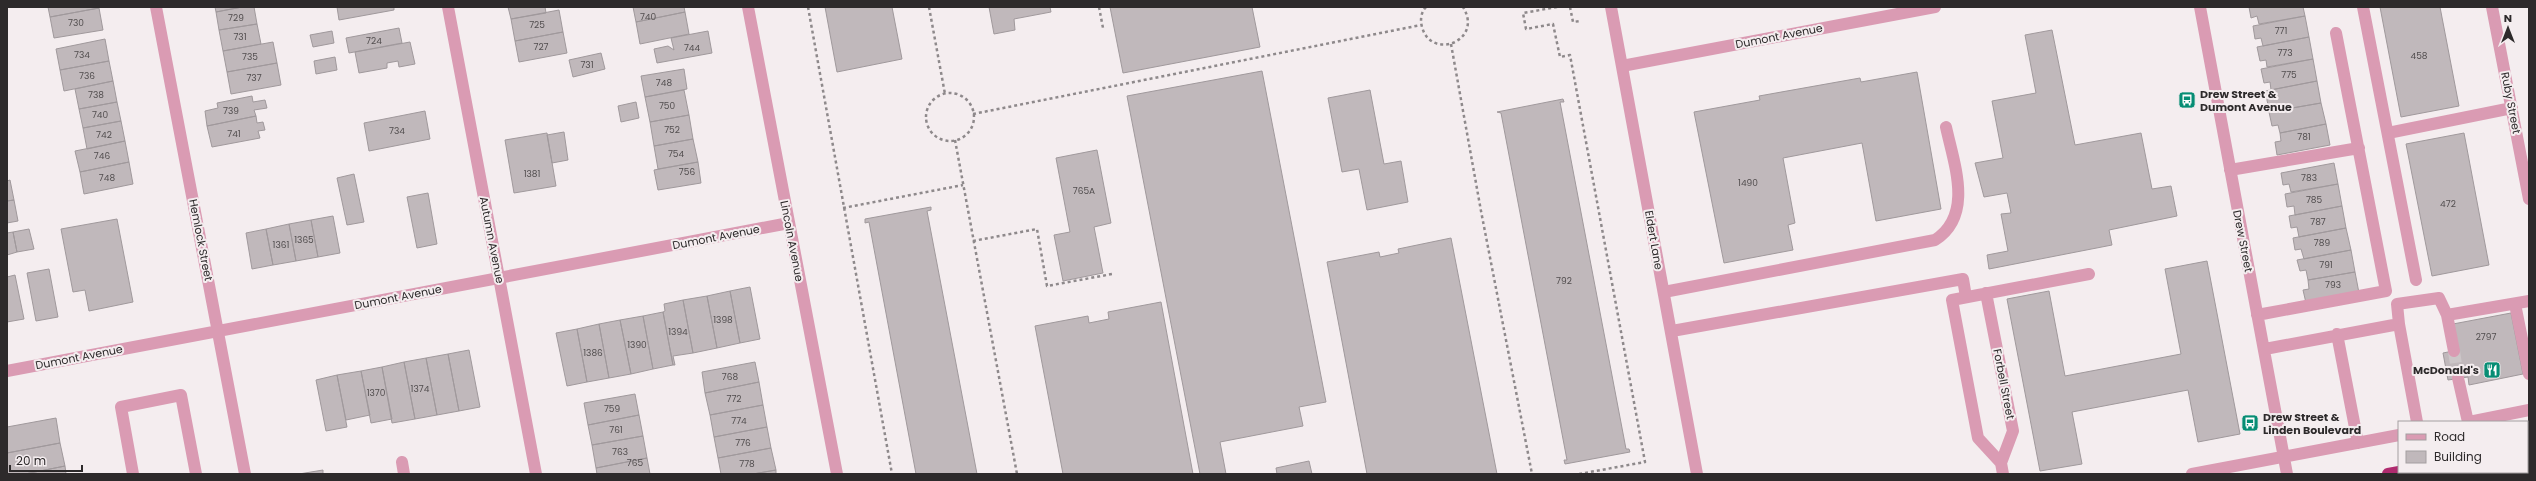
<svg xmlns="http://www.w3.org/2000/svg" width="2536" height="481" font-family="Poppins,sans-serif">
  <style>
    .building { fill: #c0b8bb; stroke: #a0999c }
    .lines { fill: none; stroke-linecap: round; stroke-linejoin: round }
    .minor-tunnel { stroke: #ccc6c8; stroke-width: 12; stroke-dasharray: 12 6; stroke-linecap: butt }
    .path { stroke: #8e898b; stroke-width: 2.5; stroke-dasharray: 3 3; stroke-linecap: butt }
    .minor { stroke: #da9bb3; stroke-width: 12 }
    .highway { stroke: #b02b6f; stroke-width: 12 }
    .labels { text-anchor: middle; stroke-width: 4; stroke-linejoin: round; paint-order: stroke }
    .number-label { font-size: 9px; fill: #524e4f }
    .street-label { font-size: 11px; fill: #2d2a2b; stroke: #f4edef }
    .poi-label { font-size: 11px; font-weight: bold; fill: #2d2a2b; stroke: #f4edef; text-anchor: start }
  </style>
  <rect width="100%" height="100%" fill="#f4edef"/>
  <!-- building -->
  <path class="building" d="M48,7H99V8L50,17Z
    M215,7H242L216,12Z
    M242,7H254L257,24L219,30L216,12Z
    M337,7H394V10L339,20Z
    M508,7H545L546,13L511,19Z
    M633,7H684L685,12L636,22Z
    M825,7H892L902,59L837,72Z
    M989,7H1050L1051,12L1014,19L1015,30L994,34Z
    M1110,7H1252L1260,47L1123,73Z
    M2249,7H2303L2305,16L2259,24L2257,16L2251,18Z
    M2380,7H2440L2459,106L2401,117Z
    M99,8L103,30L54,38L50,17Z
    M559,10L563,32L515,41L511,19Z
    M685,12L689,34L640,44L636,22Z
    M2305,16L2309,37L2263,46L2261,38L2255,39L2253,26Z
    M257,24L261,44L223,51L219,30Z
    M399,28L402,43L349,53L346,38Z
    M2052,30L2075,145L2141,133L2152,189L2171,186L2177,216L2109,230L2112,245L1989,269L1987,255L2008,251L2001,214L2011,213L2007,193L1984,197L1975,163L2003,158L1992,101L2036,93L2025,35Z
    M332,31L334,43L313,47L310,35Z
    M708,31L712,53L657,63L654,49L668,46L674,50L671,38Z
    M563,32L567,53L519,62L515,41Z
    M2309,37L2313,59L2267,67L2266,60L2260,61L2257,47Z
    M105,39L109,61L60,70L56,49Z
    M273,42L277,63L227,72L223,51Z
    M410,42L415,64L399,67L398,61L387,63V68L359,73L355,52Z
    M601,53L605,69L573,77L569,60Z
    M335,57L337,70L316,74L314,61Z
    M2313,59L2317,81L2271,90L2270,82L2264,83L2261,69Z
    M109,61L113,81L64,91L60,70Z
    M277,63L281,85L231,94L227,72Z
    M684,69L687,89L645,97L641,76Z
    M1262,71L1326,402L1299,407L1303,426L1220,442L1226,474H1200L1127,96Z
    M1917,72L1941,209L1876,221L1862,143L1783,158L1795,223L1788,225L1793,250L1724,263L1694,112L1760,100L1759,96L1860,78L1861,82Z
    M113,81L117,102L79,109L75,89Z
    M2317,81L2321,103L2275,111L2274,104L2268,105L2265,91Z
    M684,90L689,115L650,122L645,97Z
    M1370,90L1384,164L1401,161L1408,202L1367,210L1359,169L1342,172L1328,98Z
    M252,96L253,102L265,100L267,108L254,110L256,116L207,126L205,111L218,108L217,103Z
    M1563,99L1564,102H1560L1626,449H1629L1630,452L1565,464L1564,460H1567L1501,113L1497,112Z
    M117,102L121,121L83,128L79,109Z
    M636,102L639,118L621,122L618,106Z
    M2321,103L2326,124L2280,133L2278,125L2272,126L2269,112Z
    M425,111L430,139L369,151L364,123Z
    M689,115L693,139L654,146L650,122Z
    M256,116L257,123L263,122L265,130L258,131L260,138L212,147L207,126Z
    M121,121L125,141L87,149L83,128Z
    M2326,124L2330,145L2277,155L2275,142L2281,141L2280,133Z
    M564,132L568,160L552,163L547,135Z
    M547,133L556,186L514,193L505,140Z
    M2464,133L2489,265L2432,276L2406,144Z
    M693,139L698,162L658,169L654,146Z
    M125,141L129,162L80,172L75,151Z
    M1097,150L1111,223L1094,227L1103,273L1063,281L1054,235L1070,232L1056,158Z
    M129,162L133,184L84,194L80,172Z
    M698,162L701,183L658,190L654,170Z
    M2334,163L2338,184L2291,192L2289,184L2283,185L2281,173Z
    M354,174L364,222L347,225L337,178Z
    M10,180L14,200L7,201V181Z
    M2338,184L2342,206L2295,215L2294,206L2287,207L2285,194Z
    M428,193L437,244L417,248L407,197Z
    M14,200L18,221L7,223V201Z
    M2342,206L2346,228L2299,237L2297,227L2291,228L2289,216Z
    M931,207V210L927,211L977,474H916L869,222L865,223V219Z
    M333,216L340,253L318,257L311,220Z
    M117,219L133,302L89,311L85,290L73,292L61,229Z
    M311,220L318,257L296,261L289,224Z
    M289,224L296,261L273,265L266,229Z
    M2346,228L2351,250L2304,259L2301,249L2295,250L2293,238Z
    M29,229L34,249L17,252L13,232Z
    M266,229L273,265L252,269L246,233Z
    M13,232L17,252L7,255V233Z
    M1451,238L1497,474H1367L1327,262L1379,252L1380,257L1399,253L1398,249Z
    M2351,250L2355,272L2308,280L2306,270L2300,271L2297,260Z
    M2207,261L2240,434L2198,442L2188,390L2072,412L2082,464L2040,471L2007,299L2049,291L2065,376L2181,354L2165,269Z
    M49,269L58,317L36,321L27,273Z
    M2355,272L2359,293L2306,303L2303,290L2309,289L2308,280Z
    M15,275L24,319L7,322V277Z
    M750,287L760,339L740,343L730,291Z
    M730,291L740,343L717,348L707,296Z
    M707,296L717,348L693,353L683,300Z
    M683,300L693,353L673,356L675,365H673L663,312L665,311L664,304Z
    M1161,302L1193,474H1063L1035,326L1088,316L1089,323L1109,319L1108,312Z
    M663,312L673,365L653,369L643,316Z
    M2511,313L2523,374L2469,385L2468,377L2448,380L2443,353L2458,350L2453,324Z
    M643,316L653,369L631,374L620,320Z
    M620,320L631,374L609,378L599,324Z
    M599,324L609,378L587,382L577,329Z
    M577,329L587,382L567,386L556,333Z
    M469,350L480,407L459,411L448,354Z
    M448,354L459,411L437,415L426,358Z
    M426,358L437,415L415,419L404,362Z
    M404,362L415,419L392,423L382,367Z
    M755,362L759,382L705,393L702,372Z
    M382,367L392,419L371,423L361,371Z
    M361,371L370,415L346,420L337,375Z
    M337,375L347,427L326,431L316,380Z
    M759,382L763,405L710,415L705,393Z
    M635,394L639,415L588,425L584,403Z
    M763,405L767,427L714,437L710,415Z
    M639,415L643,436L592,445L588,425Z
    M56,418L60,443L7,453V427Z
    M767,427L771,448L718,458L714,437Z
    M643,436L647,458L596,468L592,445Z
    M60,443L65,466L25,474H7V453Z
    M771,448L776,470L753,474H721L718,458Z
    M647,458L650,474H597L596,468Z
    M1309,461L1312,474H1277L1276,468Z
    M65,466L66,474H25Z
    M323,470V474H299Z
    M776,470V474H753Z"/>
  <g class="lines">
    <!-- minor-tunnel -->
    <path class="minor-tunnel" d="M2454,351L2458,378"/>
    <!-- path -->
    <path class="path" d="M808,7L892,474
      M929,7L945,94
      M1099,7L1103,28
      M1426,7C1421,12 1420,20 1422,27C1431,61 1484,41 1463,7
      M1557,7L1523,13L1526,29L1553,24L1560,57L1570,55L1645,462L1579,474
      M1570,7L1573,22L1580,21
      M1451,44L1481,211L1532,474
      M926 117a24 24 0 1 1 48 0a24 24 0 1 1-48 0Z
      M973,114L1421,25
      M955,140L1017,474
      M843,208L963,185
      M973,241L1037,229L1047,286L1112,274"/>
    <!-- minor -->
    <path class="minor" d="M156,7L245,474
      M448,7L536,474
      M748,7L837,474
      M1611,7L1697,474
      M2200,7L2287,474
      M2363,7L2416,280
      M2492,7L2529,199
      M1622,66L1935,7
      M2388,133L2512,108
      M2230,170L2359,148
      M1664,292L1935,240C1974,215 1954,164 1946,127
      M1986,293L2013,431L2001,463L2003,474
      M2515,304L2529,374
      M2257,315L2386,291L2336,33
      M2447,315L2454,351
      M2399,324L2397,304L2439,298L2447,315L2529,301
      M1672,331L1963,279L1966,297
      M2337,334L2358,443
      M2265,349L2399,324L2417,422
      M7,371L789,223
      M2458,378L2468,422
      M2469,422L2529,410
      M402,462L404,474
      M2001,463L1978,438L1952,300L2089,274
      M133,474L121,407L181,395L196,474
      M2192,474L2399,435"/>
    <!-- highway -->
    <path class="highway" d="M2527,449L2529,448
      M2388,474L2399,472"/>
  </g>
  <!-- icons -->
  <defs>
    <g id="bus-square" transform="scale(0.9)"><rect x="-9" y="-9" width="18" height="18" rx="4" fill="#068d74" stroke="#f4edef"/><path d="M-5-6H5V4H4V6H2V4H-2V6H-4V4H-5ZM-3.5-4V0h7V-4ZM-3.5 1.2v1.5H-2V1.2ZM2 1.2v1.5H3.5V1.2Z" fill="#fff"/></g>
    <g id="restaurant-square" transform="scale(0.9)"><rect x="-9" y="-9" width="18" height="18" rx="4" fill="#068d74" stroke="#f4edef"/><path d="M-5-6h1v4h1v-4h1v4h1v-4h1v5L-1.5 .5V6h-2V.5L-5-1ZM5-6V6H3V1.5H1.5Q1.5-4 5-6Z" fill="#fff"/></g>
  </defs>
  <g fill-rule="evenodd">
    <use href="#bus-square" x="2187" y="100"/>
    <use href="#restaurant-square" x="2492" y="370"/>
    <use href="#bus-square" x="2250" y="423"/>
  </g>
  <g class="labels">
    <!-- number labels -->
    <g class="number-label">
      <text x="648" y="20">740</text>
      <text x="236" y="21">729</text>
      <text x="76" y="26">730</text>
      <text x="537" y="28">725</text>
      <text x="2281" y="34">771</text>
      <text x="240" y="40">731</text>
      <text x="374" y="44">724</text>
      <text x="541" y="50">727</text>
      <text x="692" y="51">744</text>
      <text x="2285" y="56">773</text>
      <text x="82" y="58">734</text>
      <text x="2419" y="59">458</text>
      <text x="250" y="60">735</text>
      <text x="587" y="68">731</text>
      <text x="2289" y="78">775</text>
      <text x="87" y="79">736</text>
      <text x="254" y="81">737</text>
      <text x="664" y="86">748</text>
      <text x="96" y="98">738</text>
      <text x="667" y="109">750</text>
      <text x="231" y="114">739</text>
      <text x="100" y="118">740</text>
      <text x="672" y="133">752</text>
      <text x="397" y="134">734</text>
      <text x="234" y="137">741</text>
      <text x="104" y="138">742</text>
      <text x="2304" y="140">781</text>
      <text x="676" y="157">754</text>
      <text x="102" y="159">746</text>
      <text x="687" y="175">756</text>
      <text x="532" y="177">1381</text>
      <text x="107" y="181">748</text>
      <text x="2309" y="181">783</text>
      <text x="1748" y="186">1490</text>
      <text x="1084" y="194">765A</text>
      <text x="2314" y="203">785</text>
      <text x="2448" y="207">472</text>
      <text x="2318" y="225">787</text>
      <text x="304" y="243">1365</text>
      <text x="2322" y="246">789</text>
      <text x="281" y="248">1361</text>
      <text x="2326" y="268">791</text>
      <text x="1564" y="284">792</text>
      <text x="2333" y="288">793</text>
      <text x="723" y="323">1398</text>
      <text x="678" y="335">1394</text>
      <text x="2486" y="340">2797</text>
      <text x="637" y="348">1390</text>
      <text x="593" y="356">1386</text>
      <text x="730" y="380">768</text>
      <text x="420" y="392">1374</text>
      <text x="376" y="396">1370</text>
      <text x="734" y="402">772</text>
      <text x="612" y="412">759</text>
      <text x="739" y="424">774</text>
      <text x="616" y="433">761</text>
      <text x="743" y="446">776</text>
      <text x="620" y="455">763</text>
      <text x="635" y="466">765</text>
      <text x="747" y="467">778</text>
    </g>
    <!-- street labels -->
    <g class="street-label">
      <text transform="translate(1779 36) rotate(-11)" y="4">Dumont Avenue</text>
      <text transform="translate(2511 103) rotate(79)" y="4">Ruby Street</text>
      <text transform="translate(716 237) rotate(-11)" y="4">Dumont Avenue</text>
      <text transform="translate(201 240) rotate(79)" y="4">Hemlock Street</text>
      <text transform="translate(492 240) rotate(79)" y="4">Autumn Avenue</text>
      <text transform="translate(1654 240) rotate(80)" y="4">Eldert Lane</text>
      <text transform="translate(792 241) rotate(79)" y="4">Lincoln Avenue</text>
      <text transform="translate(2243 241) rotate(79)" y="4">Drew Street</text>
      <text transform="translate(398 297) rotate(-11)" y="4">Dumont Avenue</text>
      <text transform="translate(79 357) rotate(-11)" y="4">Dumont Avenue</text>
      <text transform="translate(2004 384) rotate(79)" y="4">Forbell Street</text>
    </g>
    <!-- poi labels -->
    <g class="poi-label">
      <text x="2200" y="98">Drew Street &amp;<tspan x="2200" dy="13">Dumont Avenue</tspan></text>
      <text x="2479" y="374" text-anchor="end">McDonald's</text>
      <text x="2263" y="421">Drew Street &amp;<tspan x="2263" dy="13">Linden Boulevard</tspan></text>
    </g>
  </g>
  <!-- border -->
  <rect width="2536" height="481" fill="none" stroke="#2d2a2b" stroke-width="16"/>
  <!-- legend -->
  <rect x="2398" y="421" width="130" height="52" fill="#f4edef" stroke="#a49fa1"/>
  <rect x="2406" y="434" width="20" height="6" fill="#da9bb3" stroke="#a49fa1"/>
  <text x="2434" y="441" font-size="12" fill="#2d2a2b">Road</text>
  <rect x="2406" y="451" width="20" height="12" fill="#c0b8bb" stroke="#a49fa1"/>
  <text x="2434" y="461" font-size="12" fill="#2d2a2b">Building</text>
  <!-- north arrow -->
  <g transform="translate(2508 28)" stroke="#f4edef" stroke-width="3" paint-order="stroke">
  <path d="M0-3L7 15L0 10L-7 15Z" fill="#2d2a2b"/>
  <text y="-6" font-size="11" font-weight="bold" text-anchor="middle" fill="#2d2a2b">N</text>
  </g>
  <!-- scale -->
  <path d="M10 465v6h72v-6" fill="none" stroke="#2d2a2b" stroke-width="2"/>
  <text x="16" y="465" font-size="12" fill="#2d2a2b" stroke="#f4edef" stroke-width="3" paint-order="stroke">20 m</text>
</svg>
